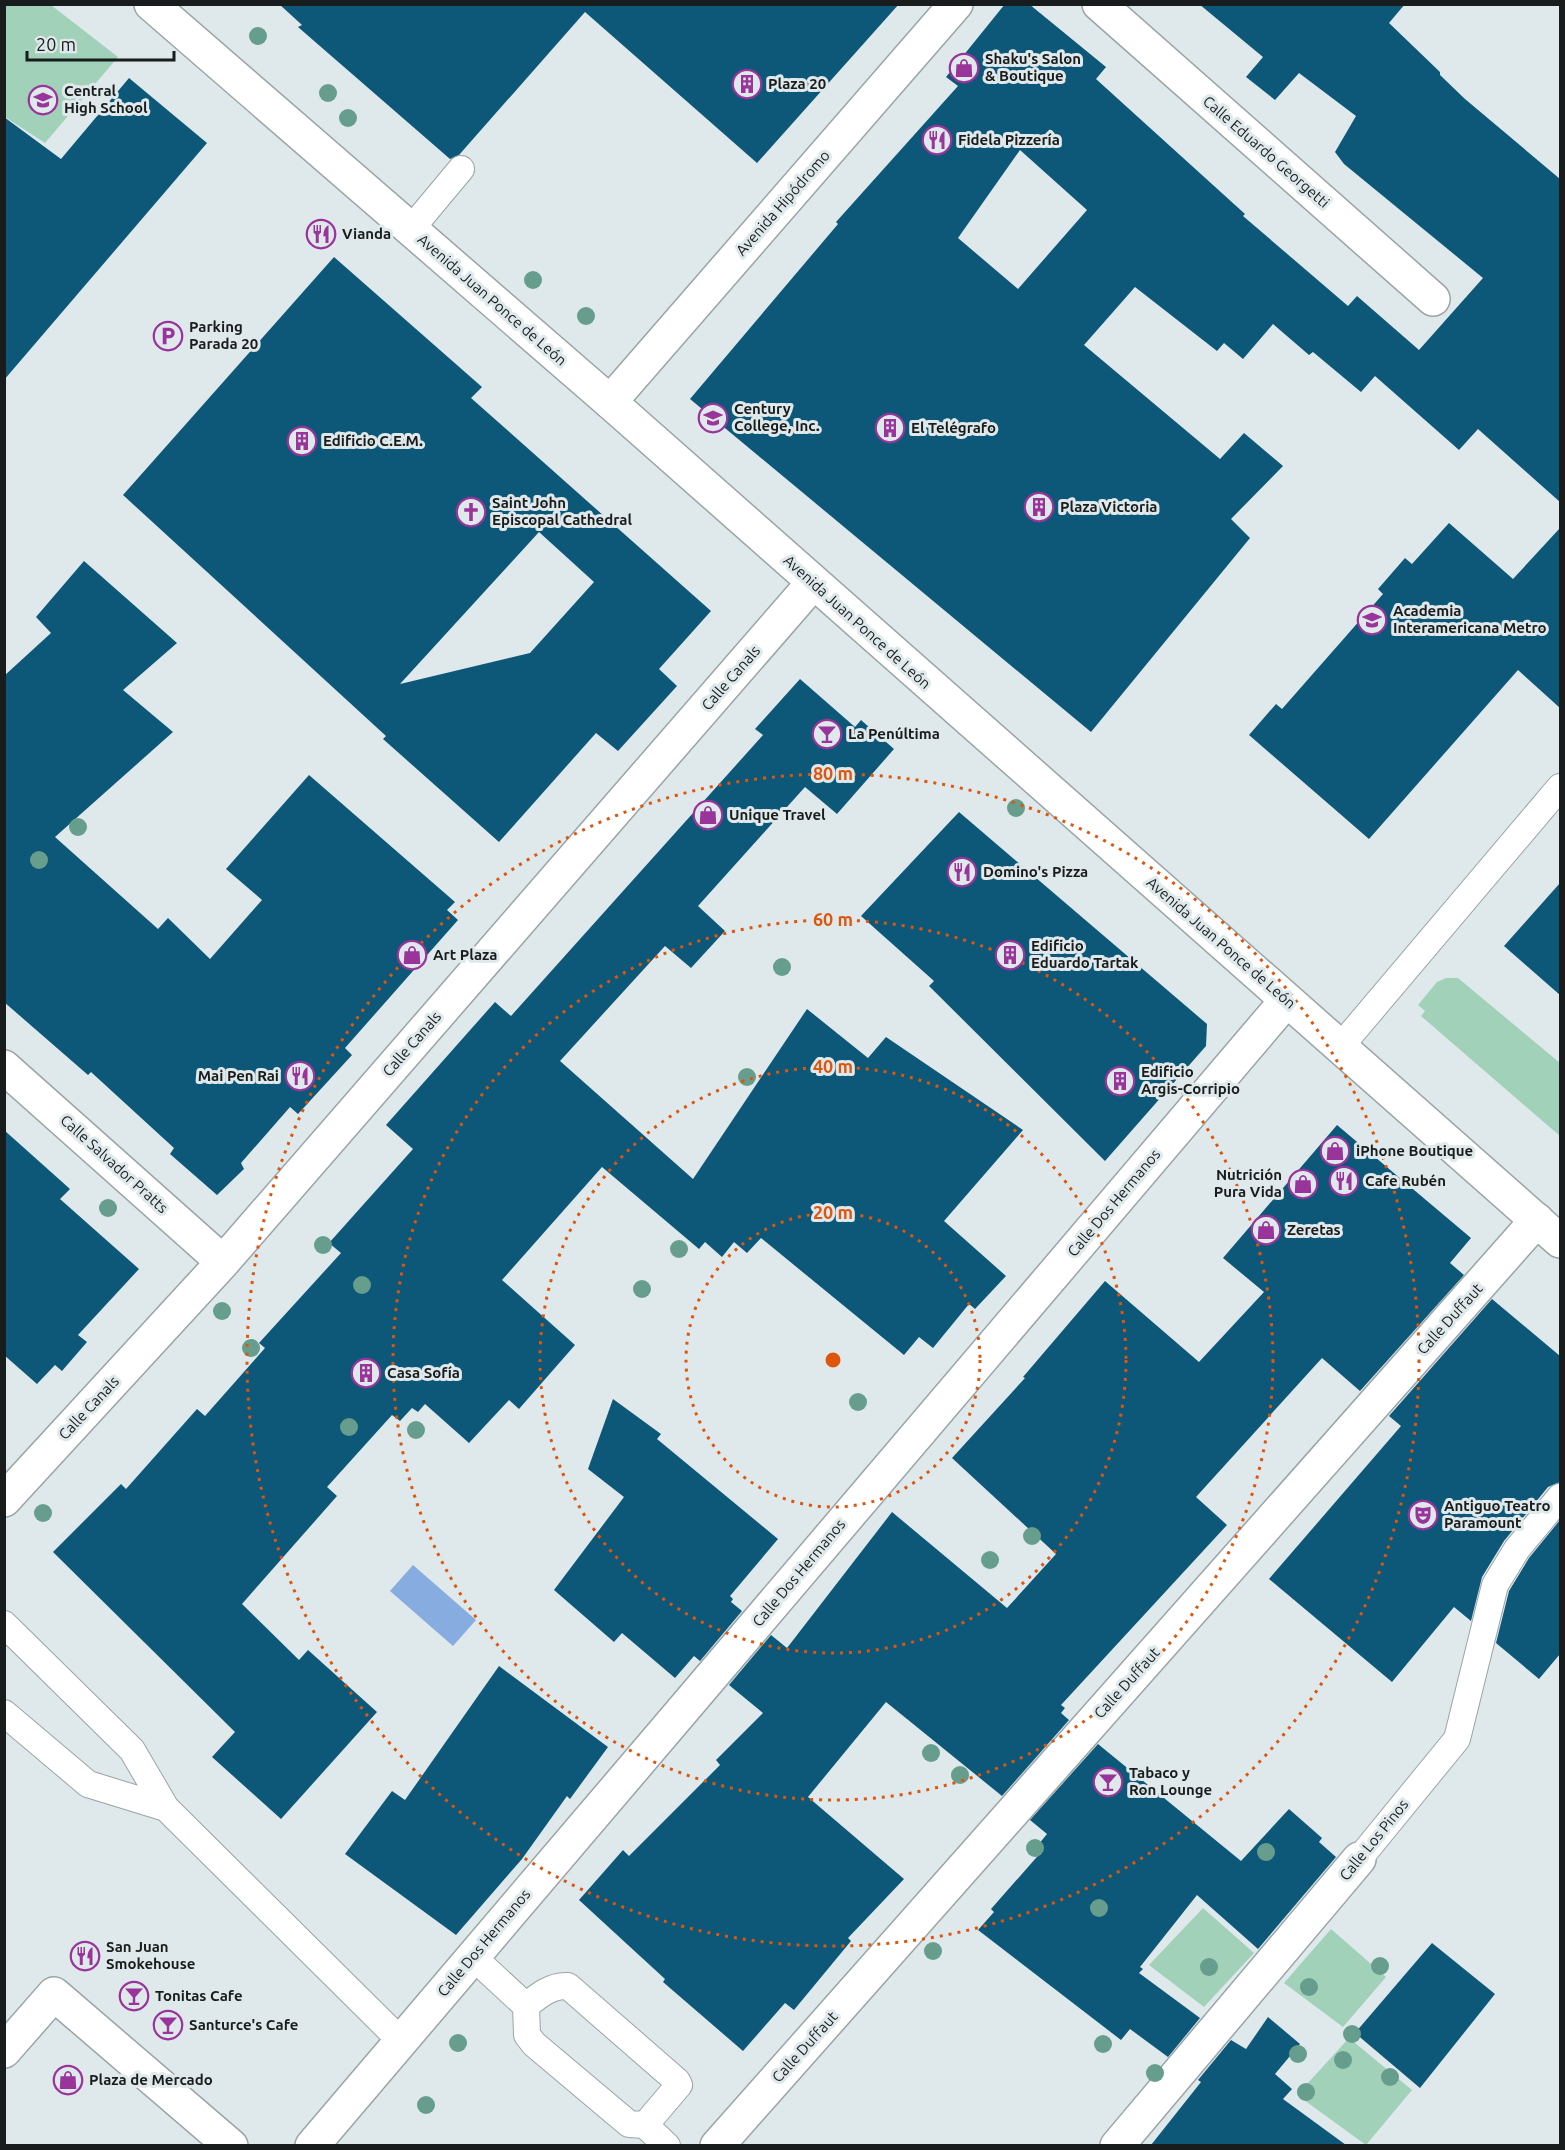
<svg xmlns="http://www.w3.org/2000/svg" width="1565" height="2150" font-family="Ubuntu,sans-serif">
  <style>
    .green { fill: #a2d1b9 }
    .water { fill: #87acdf }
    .building { fill: #0d5878; fill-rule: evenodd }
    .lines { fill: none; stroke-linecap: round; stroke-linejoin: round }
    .service-casing { stroke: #9aa4a6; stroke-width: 28 }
    .minor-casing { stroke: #9aa4a6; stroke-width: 36 }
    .primary-casing { stroke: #9aa4a6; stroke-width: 36 }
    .service { stroke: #fff; stroke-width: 26 }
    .minor { stroke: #fff; stroke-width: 33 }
    .primary { stroke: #fff; stroke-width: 33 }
    .tree { fill: #669d8d }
    .ring { fill: none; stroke: #de560d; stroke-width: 3; stroke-dasharray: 3 6 }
    .labels { text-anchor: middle; stroke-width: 6; stroke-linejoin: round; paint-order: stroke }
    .poi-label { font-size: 15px; font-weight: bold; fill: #191c1d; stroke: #dfe9eb; text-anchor: start }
    .street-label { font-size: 15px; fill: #191c1d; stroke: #dfe9eb }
    .centre { fill: #de560d; stroke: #dfe9eb; stroke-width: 3 }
    .ring-label { font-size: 18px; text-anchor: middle; font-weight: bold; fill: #de560d; stroke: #dfe9eb; stroke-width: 6; stroke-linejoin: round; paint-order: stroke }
  </style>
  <rect width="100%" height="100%" fill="#dfe9eb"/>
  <!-- green -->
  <path class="green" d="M4,5H51L118,57L45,143L5,117Z
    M1446,978H1458L1560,1063V1136L1421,1016L1425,1011L1418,1005L1437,982Z
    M1203,1908L1254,1953L1204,2007L1149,1965Z
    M1331,1929L1386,1977L1343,2027L1284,1983Z
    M1349,2038L1412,2090L1366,2145L1297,2095Z"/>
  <!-- water -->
  <path class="water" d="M413,1565L476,1620L453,1646L390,1591Z"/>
  <!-- building -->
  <path class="building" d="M279,4H899L757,163L585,12L459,155L450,159L298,27L302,25Z
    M1005,4H1029L1106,67L1096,79L1245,214L1243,216L1348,306L1357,296L1419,350L1483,278L1344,164L1335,152L1356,116L1299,73L1275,100L1246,77L1263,57L1199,4H1405L1389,23L1440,72V75L1465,99L1560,179V502L1478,429L1459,450L1375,376L1361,392L1313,352L1309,355L1273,324L1243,359L1224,343L1217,351L1135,287L1084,345L1220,459L1244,433L1283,466L1231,519L1250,538L1091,732L690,399L838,224L836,222L958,86L946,77ZM1020,150L1087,210L1018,289L958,238Z
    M129,78L207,143L4,380V117L61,159Z
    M334,257L482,387L471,398L711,611L659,669L677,686L618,751L596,733L499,842L383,739L386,736L123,495ZM539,532L594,582L530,653L400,684Z
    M1449,523L1513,579L1560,528V708L1518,670L1369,839L1249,735L1276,704L1282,709L1383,594L1378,589L1405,558L1412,564Z
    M84,561L177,643L123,690L173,732L55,837L158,929L168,918L210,959L262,900L226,869L309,775L455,902L447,910L458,920L345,1048L352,1055L298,1114L290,1107L241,1163L244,1169L217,1195L170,1154L174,1148L91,1072L88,1075L4,1002V676L51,633L36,617Z
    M800,679L855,727L861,720L894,749L837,814L805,787L698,906L725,931L691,968L665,946L560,1061L693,1179L807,1009L868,1058L886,1037L1023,1130L944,1221L1006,1276L975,1309L969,1304L933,1348L919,1337L904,1355L761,1238L747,1253L734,1242L722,1257L705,1242L699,1249L602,1167L502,1280L575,1345L519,1409L509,1400L469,1443L425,1404L418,1412L412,1408L400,1421L392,1415L327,1487L337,1496L242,1604L299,1660L308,1650L377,1712L281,1819L212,1757L235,1732L53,1552L121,1484L126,1489L197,1409L205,1416L265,1348L259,1343L341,1253L329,1243L413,1149L386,1125L495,1002L511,1016L763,735L755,729Z
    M959,812L1207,1024L1206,1046L1105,1161L929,986L934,981L861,916Z
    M1560,883V995L1504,946Z
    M1337,1125L1471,1238L1450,1263L1464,1275L1360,1391L1322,1358L1196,1497L1227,1525L1061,1705L1065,1708L1061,1713L1069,1720L1002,1796L886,1702L808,1797L904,1879L848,1938L851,1941L794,2010L785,2003L743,2051L663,1982L665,1979L579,1900L623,1850L629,1856L720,1765L716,1760L763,1713L729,1685L771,1635L787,1648L892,1512L1007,1608L1056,1554L952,1458L1025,1378L1023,1377L1105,1281L1199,1362L1264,1292L1223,1258Z
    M4,1130L70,1189L60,1199L139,1269L78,1335L87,1342L62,1371L55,1365L37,1384L4,1355Z
    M1492,1299L1560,1356V1482L1548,1487L1504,1541L1482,1577L1471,1621L1454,1607L1392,1682L1269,1579L1401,1426L1389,1416Z
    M613,1399L661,1434L657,1439L778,1539L730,1596L733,1599L731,1602L742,1611L700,1661L694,1656L675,1678L622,1633L614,1642L554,1590L624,1497L588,1469Z
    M1560,1520V1654L1539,1679L1496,1643L1509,1591L1529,1558Z
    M499,1666L608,1747L570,1799L567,1796L522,1859L456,1935L345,1854L392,1791L405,1800Z
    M1098,1744L1241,1861L1289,1809L1322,1838L1319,1842L1336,1857L1258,1949L1197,1895L1140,1967L1143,1969L1139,1973L1200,2018L1168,2057L1130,2029L1121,2040L978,1930L994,1912L991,1909L1043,1850L1038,1845L1047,1834L1030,1820Z
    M1432,1943L1495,1994L1420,2088L1355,2033Z
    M1268,2017L1300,2044L1275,2074L1292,2089L1283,2099L1346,2145H1151L1201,2082L1198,2080L1231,2040L1246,2049Z"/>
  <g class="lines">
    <!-- service casing -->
    <g class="service-casing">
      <path id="service" d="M411,229L461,169
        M1340,1047L1560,787
        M4,1624L132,1750L166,1808L401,2041
        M4,1713L88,1784L166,1808
        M1359,1859L1457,1739L1495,1585L1517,1549L1560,1497
        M473,1957L526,2006L527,2035L534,2044L629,2124L645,2125L679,2085L677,2081L568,1986C551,1985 538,1996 526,2006
        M645,2125L667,2146"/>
    </g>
    <!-- minor casing -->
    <g class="minor-casing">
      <path id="minor" d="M1099,4L1433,299
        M610,402L956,4
        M4,1067L223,1262
        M4,1500L223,1262L813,583
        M4,2051L54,1994L231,2146
        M312,2146L1286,1001
        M717,2146L1537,1220
        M1117,2146L1359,1859"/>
    </g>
    <!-- primary casing -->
    <g class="primary-casing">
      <path id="primary" d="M151,4L610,402L1560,1241"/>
    </g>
    <!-- service -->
    <use href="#service" class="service"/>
    <!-- minor -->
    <use href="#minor" class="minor"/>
    <!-- primary -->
    <use href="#primary" class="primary"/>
  </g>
  <!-- trees -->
  <g class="tree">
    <circle cx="258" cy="36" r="9"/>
    <circle cx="328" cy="93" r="9"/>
    <circle cx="348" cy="118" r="9"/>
    <circle cx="533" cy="280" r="9"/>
    <circle cx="586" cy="316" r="9"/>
    <circle cx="1016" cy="808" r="9"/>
    <circle cx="78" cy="827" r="9"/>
    <circle cx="39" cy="860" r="9"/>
    <circle cx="782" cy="967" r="9"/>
    <circle cx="747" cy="1077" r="9"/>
    <circle cx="108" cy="1208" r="9"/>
    <circle cx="323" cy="1245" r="9"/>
    <circle cx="679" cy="1249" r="9"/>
    <circle cx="362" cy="1285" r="9"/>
    <circle cx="642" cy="1289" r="9"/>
    <circle cx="222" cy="1311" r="9"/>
    <circle cx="251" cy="1348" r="9"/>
    <circle cx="858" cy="1402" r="9"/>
    <circle cx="349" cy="1427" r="9"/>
    <circle cx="416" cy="1430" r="9"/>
    <circle cx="43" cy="1513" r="9"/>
    <circle cx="1032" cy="1536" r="9"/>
    <circle cx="990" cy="1560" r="9"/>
    <circle cx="931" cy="1753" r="9"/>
    <circle cx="960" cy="1775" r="9"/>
    <circle cx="1035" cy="1848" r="9"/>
    <circle cx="1266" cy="1852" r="9"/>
    <circle cx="1099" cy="1908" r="9"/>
    <circle cx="933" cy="1951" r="9"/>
    <circle cx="1380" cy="1966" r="9"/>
    <circle cx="1209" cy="1967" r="9"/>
    <circle cx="1309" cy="1987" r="9"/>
    <circle cx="1352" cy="2034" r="9"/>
    <circle cx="458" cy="2043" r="9"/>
    <circle cx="1103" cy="2044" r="9"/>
    <circle cx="1298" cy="2054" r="9"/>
    <circle cx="1343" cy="2060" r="9"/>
    <circle cx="1155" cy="2073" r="9"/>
    <circle cx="1390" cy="2077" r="9"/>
    <circle cx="1306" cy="2092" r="9"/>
    <circle cx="426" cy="2105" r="9"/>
  </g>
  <!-- distance rings -->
  <g class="ring">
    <circle cx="833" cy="1360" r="147"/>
    <circle cx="833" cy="1360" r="293"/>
    <circle cx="833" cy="1360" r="440"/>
    <circle cx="833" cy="1360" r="586"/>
  </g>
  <!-- icons -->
  <defs>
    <g id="shop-ring" transform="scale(1.5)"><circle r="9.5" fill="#dfe9eb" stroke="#98349a" stroke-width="1.5"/><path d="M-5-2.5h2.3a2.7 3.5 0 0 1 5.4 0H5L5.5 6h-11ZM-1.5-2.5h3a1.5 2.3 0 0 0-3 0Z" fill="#98349a"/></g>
    <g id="building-ring" transform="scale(1.5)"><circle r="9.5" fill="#dfe9eb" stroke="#98349a" stroke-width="1.5"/><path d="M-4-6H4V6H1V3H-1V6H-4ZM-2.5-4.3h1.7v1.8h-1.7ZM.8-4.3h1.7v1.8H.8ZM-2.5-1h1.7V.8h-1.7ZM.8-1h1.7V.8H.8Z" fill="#98349a"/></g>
    <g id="school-ring" transform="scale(1.5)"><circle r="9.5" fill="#dfe9eb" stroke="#98349a" stroke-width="1.5"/><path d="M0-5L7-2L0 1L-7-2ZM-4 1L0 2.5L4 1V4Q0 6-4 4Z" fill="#98349a"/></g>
    <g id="restaurant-ring" transform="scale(1.5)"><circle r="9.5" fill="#dfe9eb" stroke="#98349a" stroke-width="1.5"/><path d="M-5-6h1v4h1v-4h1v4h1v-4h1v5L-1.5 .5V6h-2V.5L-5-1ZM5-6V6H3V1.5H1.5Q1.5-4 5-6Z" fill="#98349a"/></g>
    <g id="parking-ring" transform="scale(1.5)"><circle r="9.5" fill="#dfe9eb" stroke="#98349a" stroke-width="1.5"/><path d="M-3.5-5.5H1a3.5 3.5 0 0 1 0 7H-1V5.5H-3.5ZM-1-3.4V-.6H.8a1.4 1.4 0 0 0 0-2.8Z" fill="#98349a"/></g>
    <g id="university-ring" transform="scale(1.5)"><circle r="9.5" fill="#dfe9eb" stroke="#98349a" stroke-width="1.5"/><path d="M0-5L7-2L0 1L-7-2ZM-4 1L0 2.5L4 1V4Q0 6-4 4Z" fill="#98349a"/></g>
    <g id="church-ring" transform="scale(1.5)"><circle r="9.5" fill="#dfe9eb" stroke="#98349a" stroke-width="1.5"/><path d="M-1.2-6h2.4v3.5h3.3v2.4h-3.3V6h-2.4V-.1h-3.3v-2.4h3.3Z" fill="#98349a"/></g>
    <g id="bar-ring" transform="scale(1.5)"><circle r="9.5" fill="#dfe9eb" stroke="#98349a" stroke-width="1.5"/><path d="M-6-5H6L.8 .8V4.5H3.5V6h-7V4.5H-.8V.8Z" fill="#98349a"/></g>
    <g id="theatre-ring" transform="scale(1.5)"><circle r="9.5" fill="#dfe9eb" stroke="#98349a" stroke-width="1.5"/><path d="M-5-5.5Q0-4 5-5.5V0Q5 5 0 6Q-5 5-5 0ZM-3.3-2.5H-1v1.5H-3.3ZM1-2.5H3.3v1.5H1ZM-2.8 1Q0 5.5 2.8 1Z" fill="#98349a"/></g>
  </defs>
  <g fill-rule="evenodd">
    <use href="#shop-ring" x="964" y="68"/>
    <use href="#building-ring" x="747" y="84"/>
    <use href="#school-ring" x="43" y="100"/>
    <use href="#restaurant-ring" x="937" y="140"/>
    <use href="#restaurant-ring" x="321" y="234"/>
    <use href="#parking-ring" x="168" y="336"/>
    <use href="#university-ring" x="713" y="418"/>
    <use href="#building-ring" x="890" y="428"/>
    <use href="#building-ring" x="302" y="441"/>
    <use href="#building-ring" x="1039" y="507"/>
    <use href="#church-ring" x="471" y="512"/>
    <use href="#school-ring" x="1372" y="620"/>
    <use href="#bar-ring" x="827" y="734"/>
    <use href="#shop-ring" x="708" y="815"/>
    <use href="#restaurant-ring" x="962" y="872"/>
    <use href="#shop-ring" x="412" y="955"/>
    <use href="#building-ring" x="1010" y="955"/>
    <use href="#restaurant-ring" x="300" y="1076"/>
    <use href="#building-ring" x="1120" y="1081"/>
    <use href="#shop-ring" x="1335" y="1151"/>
    <use href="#restaurant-ring" x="1344" y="1181"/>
    <use href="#shop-ring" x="1303" y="1184"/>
    <use href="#shop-ring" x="1266" y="1230"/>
    <use href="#building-ring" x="366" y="1373"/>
    <use href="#theatre-ring" x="1423" y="1515"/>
    <use href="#bar-ring" x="1108" y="1782"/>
    <use href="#restaurant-ring" x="85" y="1956"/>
    <use href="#bar-ring" x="134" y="1996"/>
    <use href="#bar-ring" x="168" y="2025"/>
    <use href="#shop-ring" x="68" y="2080"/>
  </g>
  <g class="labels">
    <!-- poi labels -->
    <g class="poi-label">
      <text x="985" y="64">Shaku's Salon<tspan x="985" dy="17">&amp; Boutique</tspan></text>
      <text x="768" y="89">Plaza 20</text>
      <text x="64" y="96">Central<tspan x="64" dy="17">High School</tspan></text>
      <text x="958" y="145">Fidela Pizzería</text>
      <text x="342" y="239">Vianda</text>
      <text x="189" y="332">Parking<tspan x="189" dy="17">Parada 20</tspan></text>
      <text x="734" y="414">Century<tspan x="734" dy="17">College, Inc.</tspan></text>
      <text x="911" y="433">El Telégrafo</text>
      <text x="323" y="446">Edificio C.E.M.</text>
      <text x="492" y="508">Saint John<tspan x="492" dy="17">Episcopal Cathedral</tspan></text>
      <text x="1060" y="512">Plaza Victoria</text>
      <text x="1393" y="616">Academia<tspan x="1393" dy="17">Interamericana Metro</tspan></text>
      <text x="848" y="739">La Penúltima</text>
      <text x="729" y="820">Unique Travel</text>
      <text x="983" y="877">Domino's Pizza</text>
      <text x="1031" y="951">Edificio<tspan x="1031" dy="17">Eduardo Tartak</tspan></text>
      <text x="433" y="960">Art Plaza</text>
      <text x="1141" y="1077">Edificio<tspan x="1141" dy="17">Argis-Corripio</tspan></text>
      <text x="279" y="1081" text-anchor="end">Mai Pen Rai</text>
      <text x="1356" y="1156">iPhone Boutique</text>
      <text x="1282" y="1180" text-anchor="end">Nutrición<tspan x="1282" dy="17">Pura Vida</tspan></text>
      <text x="1365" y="1186">Cafe Rubén</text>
      <text x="1287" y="1235">Zeretas</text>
      <text x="387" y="1378">Casa Sofía</text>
      <text x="1444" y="1511">Antiguo Teatro<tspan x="1444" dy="17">Paramount</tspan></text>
      <text x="1129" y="1778">Tabaco y<tspan x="1129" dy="17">Ron Lounge</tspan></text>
      <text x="106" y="1952">San Juan<tspan x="106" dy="17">Smokehouse</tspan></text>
      <text x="155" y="2001">Tonitas Cafe</text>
      <text x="189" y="2030">Santurce's Cafe</text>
      <text x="89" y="2085">Plaza de Mercado</text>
    </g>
    <!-- street labels -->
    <g class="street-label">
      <text transform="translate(1266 152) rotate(41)" y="5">Calle Eduardo Georgetti</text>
      <text transform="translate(783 203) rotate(-49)" y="5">Avenida Hipódromo</text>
      <text transform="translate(492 300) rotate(41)" y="5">Avenida Juan Ponce de León</text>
      <text transform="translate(857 622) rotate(42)" y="5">Avenida Juan Ponce de León</text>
      <text transform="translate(731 678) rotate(-49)" y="5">Calle Canals</text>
      <text transform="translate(1221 943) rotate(41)" y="5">Avenida Juan Ponce de León</text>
      <text transform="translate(412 1044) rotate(-49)" y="5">Calle Canals</text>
      <text transform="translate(114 1164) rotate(42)" y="5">Calle Salvador Pratts</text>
      <text transform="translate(1114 1203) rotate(-50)" y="5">Calle Dos Hermanos</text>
      <text transform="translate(1450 1319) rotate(-48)" y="5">Calle Duffaut</text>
      <text transform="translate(89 1408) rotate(-47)" y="5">Calle Canals</text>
      <text transform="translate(799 1573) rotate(-50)" y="5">Calle Dos Hermanos</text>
      <text transform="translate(1127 1683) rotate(-48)" y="5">Calle Duffaut</text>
      <text transform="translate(1374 1840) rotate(-51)" y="5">Calle Los Pinos</text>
      <text transform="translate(484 1943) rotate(-50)" y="5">Calle Dos Hermanos</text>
      <text transform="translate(805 2047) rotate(-48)" y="5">Calle Duffaut</text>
    </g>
  </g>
  <circle cx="833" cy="1360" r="9" class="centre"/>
  <g class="ring-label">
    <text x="833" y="780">80 m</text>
    <text x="833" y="926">60 m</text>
    <text x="833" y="1073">40 m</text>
    <text x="833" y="1219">20 m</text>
  </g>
  <!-- border -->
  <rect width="1565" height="2150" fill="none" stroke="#191c1d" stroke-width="12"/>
  <!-- scale -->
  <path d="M27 51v9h147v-9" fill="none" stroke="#191c1d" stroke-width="3"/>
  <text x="36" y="51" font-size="18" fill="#191c1d" stroke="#dfe9eb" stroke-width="4.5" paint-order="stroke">20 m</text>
</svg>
